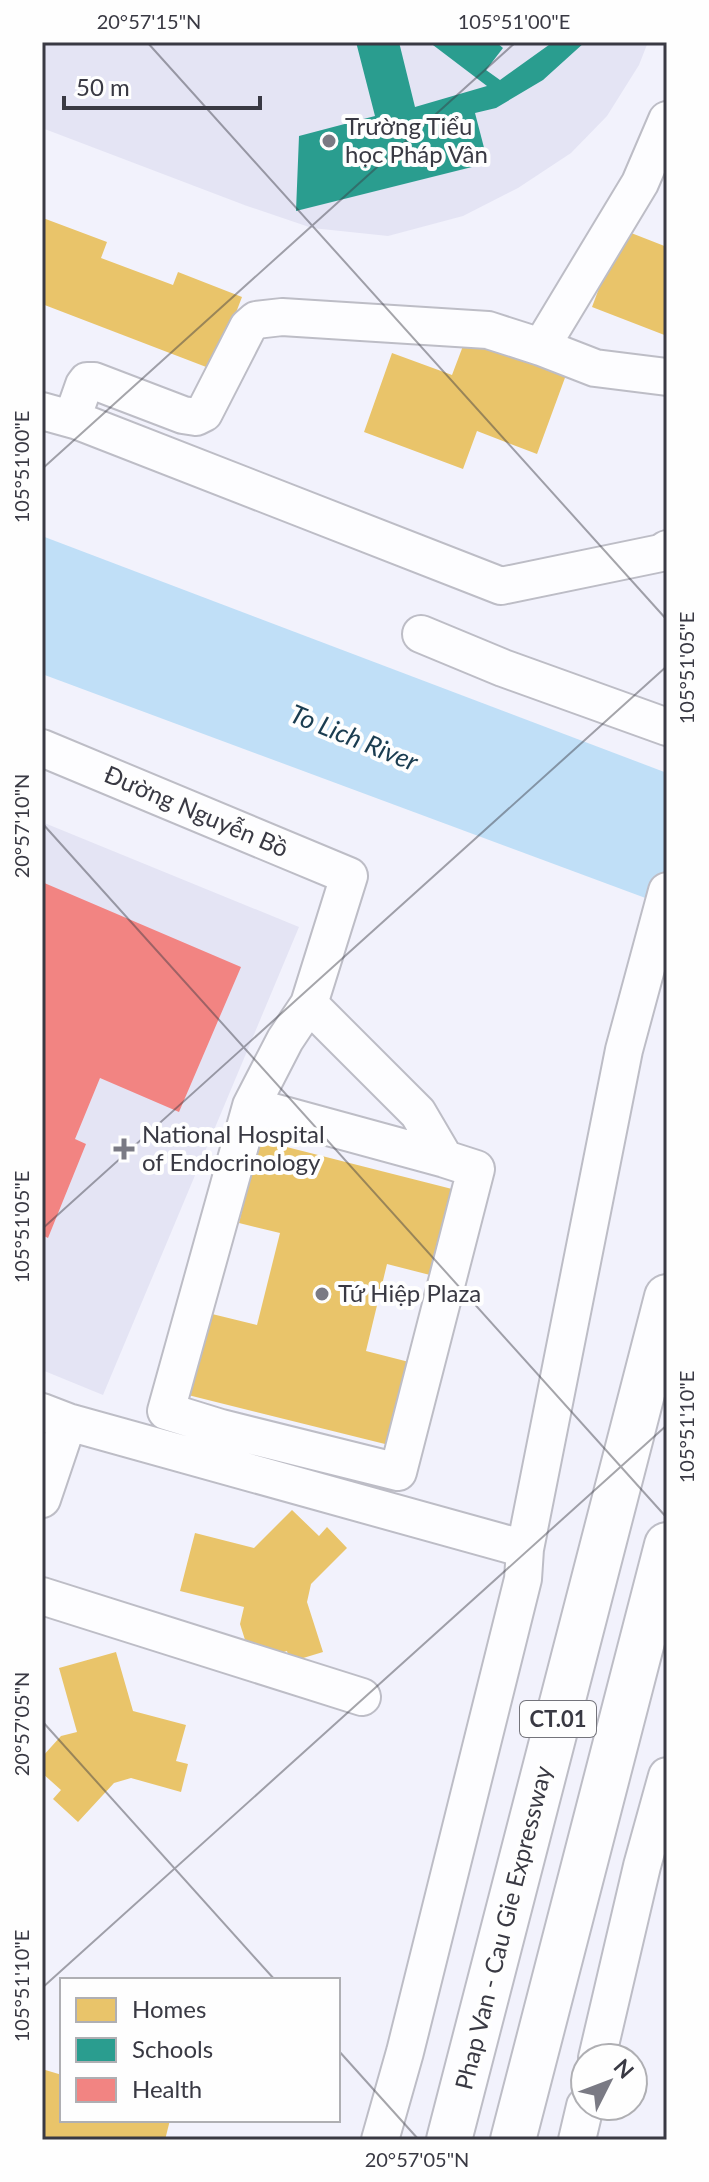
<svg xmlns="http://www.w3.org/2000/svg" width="709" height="2182" font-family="Lato,sans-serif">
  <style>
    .built { fill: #e4e4f4 }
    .water { fill: #c0dff7 }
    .homes { fill: #e9c46a }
    .schools { fill: #2a9d8f }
    .health { fill: #f28482 }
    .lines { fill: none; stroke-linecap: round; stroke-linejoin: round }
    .minor-casing { stroke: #bdbdc6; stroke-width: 40 }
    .highway-casing { stroke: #bdbdc6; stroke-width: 48 }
    .minor { stroke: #fdfdff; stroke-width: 36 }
    .highway { stroke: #fdfdff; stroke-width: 44 }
    .ticks { fill: none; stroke: #393943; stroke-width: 2; stroke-opacity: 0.45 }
    .poi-dot { fill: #7a7a84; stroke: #fefefe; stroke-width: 3 }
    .labels { text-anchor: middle; stroke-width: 8; stroke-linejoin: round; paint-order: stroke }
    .shield { fill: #fefefe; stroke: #74747b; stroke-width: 2 }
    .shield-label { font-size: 22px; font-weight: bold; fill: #393943 }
    .poi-label { font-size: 24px; fill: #393943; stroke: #fefefe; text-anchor: start }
    .street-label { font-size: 24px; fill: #393943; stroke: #fefefe }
    .water-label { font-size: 26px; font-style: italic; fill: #1a3c50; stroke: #fefefe }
    .neatline { fill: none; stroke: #393943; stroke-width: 3 }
    .ticks-label { font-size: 20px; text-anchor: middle; fill: #393943 }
  </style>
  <rect width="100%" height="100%" fill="#f2f2fc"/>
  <!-- built -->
  <path class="built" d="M42,42H648L639,65L607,116L571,153L518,188L463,216L388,236L312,228L247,206L42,128Z
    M42,822L299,927L103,1395L42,1370Z"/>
  <!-- water -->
  <path class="water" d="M42,536L667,773V906L42,674Z"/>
  <!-- homes -->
  <path class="homes" d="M43,218L107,242L101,258L173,285L178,272L242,297L214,370L42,304Z
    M621,229L667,247V336L592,307Z
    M466,338L566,375L537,454L477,431L463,469L364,432L392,353L452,375Z
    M259,1140L452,1189L430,1275L387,1264L366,1351L409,1362L389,1445L188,1395L208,1313L257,1325L280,1233L239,1223Z
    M292,1510L319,1536L327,1527L347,1548L311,1584L307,1602L323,1652L290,1662L287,1651L252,1662L240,1624L244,1607L180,1591L195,1533L254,1548Z
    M116,1652L133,1711L186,1725L176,1761L188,1764L181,1792L131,1778L114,1783L78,1822L53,1799L61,1790L42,1773V1757L61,1736L77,1732L59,1668Z
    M42,2069L62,2075V2120H170L165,2140H42Z"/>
  <!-- schools -->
  <path class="schools" d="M356,42H399L415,107L487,86L429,42H496L503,48L486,70L500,80L553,42H585L543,80L496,108L475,113L488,163L296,211L299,136L375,116Z"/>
  <!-- health -->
  <path class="health" d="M42,882L241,967L179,1112L100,1078L75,1139L86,1144L48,1238L42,1235Z"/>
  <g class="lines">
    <!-- minor casing -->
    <g class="minor-casing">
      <path id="minor" d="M541,347L640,183L667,120
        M42,411L78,421L501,586L661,553L667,549
        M72,419L84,385L87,381H94L183,415L196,417L204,413L248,327L256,320L282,317L488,330L541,347L595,368L667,377
        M421,634L503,668L667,727
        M42,748L349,876L309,1004L285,1040L251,1106L166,1411L221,1428L398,1472L476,1169L445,1159L418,1113L309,1004
        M251,1106L445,1159
        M42,1412L68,1422L525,1549
        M42,1499L68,1422
        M42,1596L362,1697
        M597,2058L642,1866L667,1776
        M380,2140L405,2052L523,1579L525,1549L624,1050L667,891
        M577,2140L585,2106"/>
    </g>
    <!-- highway casing -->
    <g class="highway-casing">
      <path id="highway" d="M449,2140L667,1297
        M513,2140L667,1545"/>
    </g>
    <!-- minor -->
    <use href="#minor" class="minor"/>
    <!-- highway -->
    <use href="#highway" class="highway"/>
  </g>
  <!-- ticks -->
  <path class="ticks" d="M147,42L667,620M42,469L516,42M42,823L667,1518M42,1229L667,666M42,1721L275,1980M42,1988L667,1425M338,2050L419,2140"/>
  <!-- markers -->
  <g class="poi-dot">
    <circle cx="329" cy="141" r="8"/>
    <path d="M120 1137h8v8h8v8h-8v8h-8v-8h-8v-8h8z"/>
    <circle cx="322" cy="1294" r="8"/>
  </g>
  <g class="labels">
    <!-- shield labels -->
    <rect class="shield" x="520" y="1701" width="76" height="36" rx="6"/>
    <g class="shield-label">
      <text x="558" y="1727">CT.01</text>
    </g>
    <!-- poi labels -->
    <g class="poi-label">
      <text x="345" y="135">Trường Tiểu<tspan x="345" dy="28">học Pháp Vân</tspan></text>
      <text x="142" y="1143">National Hospital<tspan x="142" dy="28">of Endocrinology</tspan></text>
      <text x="338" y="1302">Tứ Hiệp Plaza</text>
    </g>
    <!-- street labels -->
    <g class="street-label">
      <text transform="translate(196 812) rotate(23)" y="8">Đường Nguyễn Bồ</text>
      <text transform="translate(504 1928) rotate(-76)" y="8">Phap Van - Cau Gie Expressway</text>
    </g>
    <!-- water labels -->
    <g class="water-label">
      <text transform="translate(354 738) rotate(22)" y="9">To Lich River</text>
    </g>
  </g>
  <!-- border -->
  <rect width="709" height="2182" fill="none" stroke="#fefefe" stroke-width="88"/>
  <!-- legend -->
  <rect x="60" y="1978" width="280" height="144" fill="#fefefe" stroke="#afafb3" stroke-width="2"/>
  <rect x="76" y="1998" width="40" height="24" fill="#e9c46a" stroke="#afafb3" stroke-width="2"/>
  <text x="132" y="2018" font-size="24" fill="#393943">Homes</text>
  <rect x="76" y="2038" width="40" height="24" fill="#2a9d8f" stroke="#afafb3" stroke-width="2"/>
  <text x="132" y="2058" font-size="24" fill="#393943">Schools</text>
  <rect x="76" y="2078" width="40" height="24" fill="#f28482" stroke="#afafb3" stroke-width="2"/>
  <text x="132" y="2098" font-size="24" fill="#393943">Health</text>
  <!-- north arrow -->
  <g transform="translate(609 2082) rotate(48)"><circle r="38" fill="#fefefe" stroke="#afafb3" stroke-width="2"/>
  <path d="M0-6L14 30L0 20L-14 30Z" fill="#7a7a84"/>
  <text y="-12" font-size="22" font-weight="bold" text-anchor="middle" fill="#393943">N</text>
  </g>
  <!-- scale -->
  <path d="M64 96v12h196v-12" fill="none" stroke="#393943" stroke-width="4"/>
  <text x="76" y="96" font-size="24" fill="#393943" stroke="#fefefe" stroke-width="6" paint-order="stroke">50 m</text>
  <rect x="44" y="44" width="621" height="2094" class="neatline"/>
  <g class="ticks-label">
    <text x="149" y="29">20°57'15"N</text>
    <text x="514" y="29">105°51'00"E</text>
    <text transform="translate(22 467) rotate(-90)" y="7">105°51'00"E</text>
    <text transform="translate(687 668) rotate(-90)" y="7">105°51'05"E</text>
    <text transform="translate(22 826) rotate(-90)" y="7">20°57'10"N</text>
    <text transform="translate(22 1227) rotate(-90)" y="7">105°51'05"E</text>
    <text transform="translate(687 1427) rotate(-90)" y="7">105°51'10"E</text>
    <text transform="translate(22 1724) rotate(-90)" y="7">20°57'05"N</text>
    <text transform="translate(22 1986) rotate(-90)" y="7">105°51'10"E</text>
    <text x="417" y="2167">20°57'05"N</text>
  </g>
</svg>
